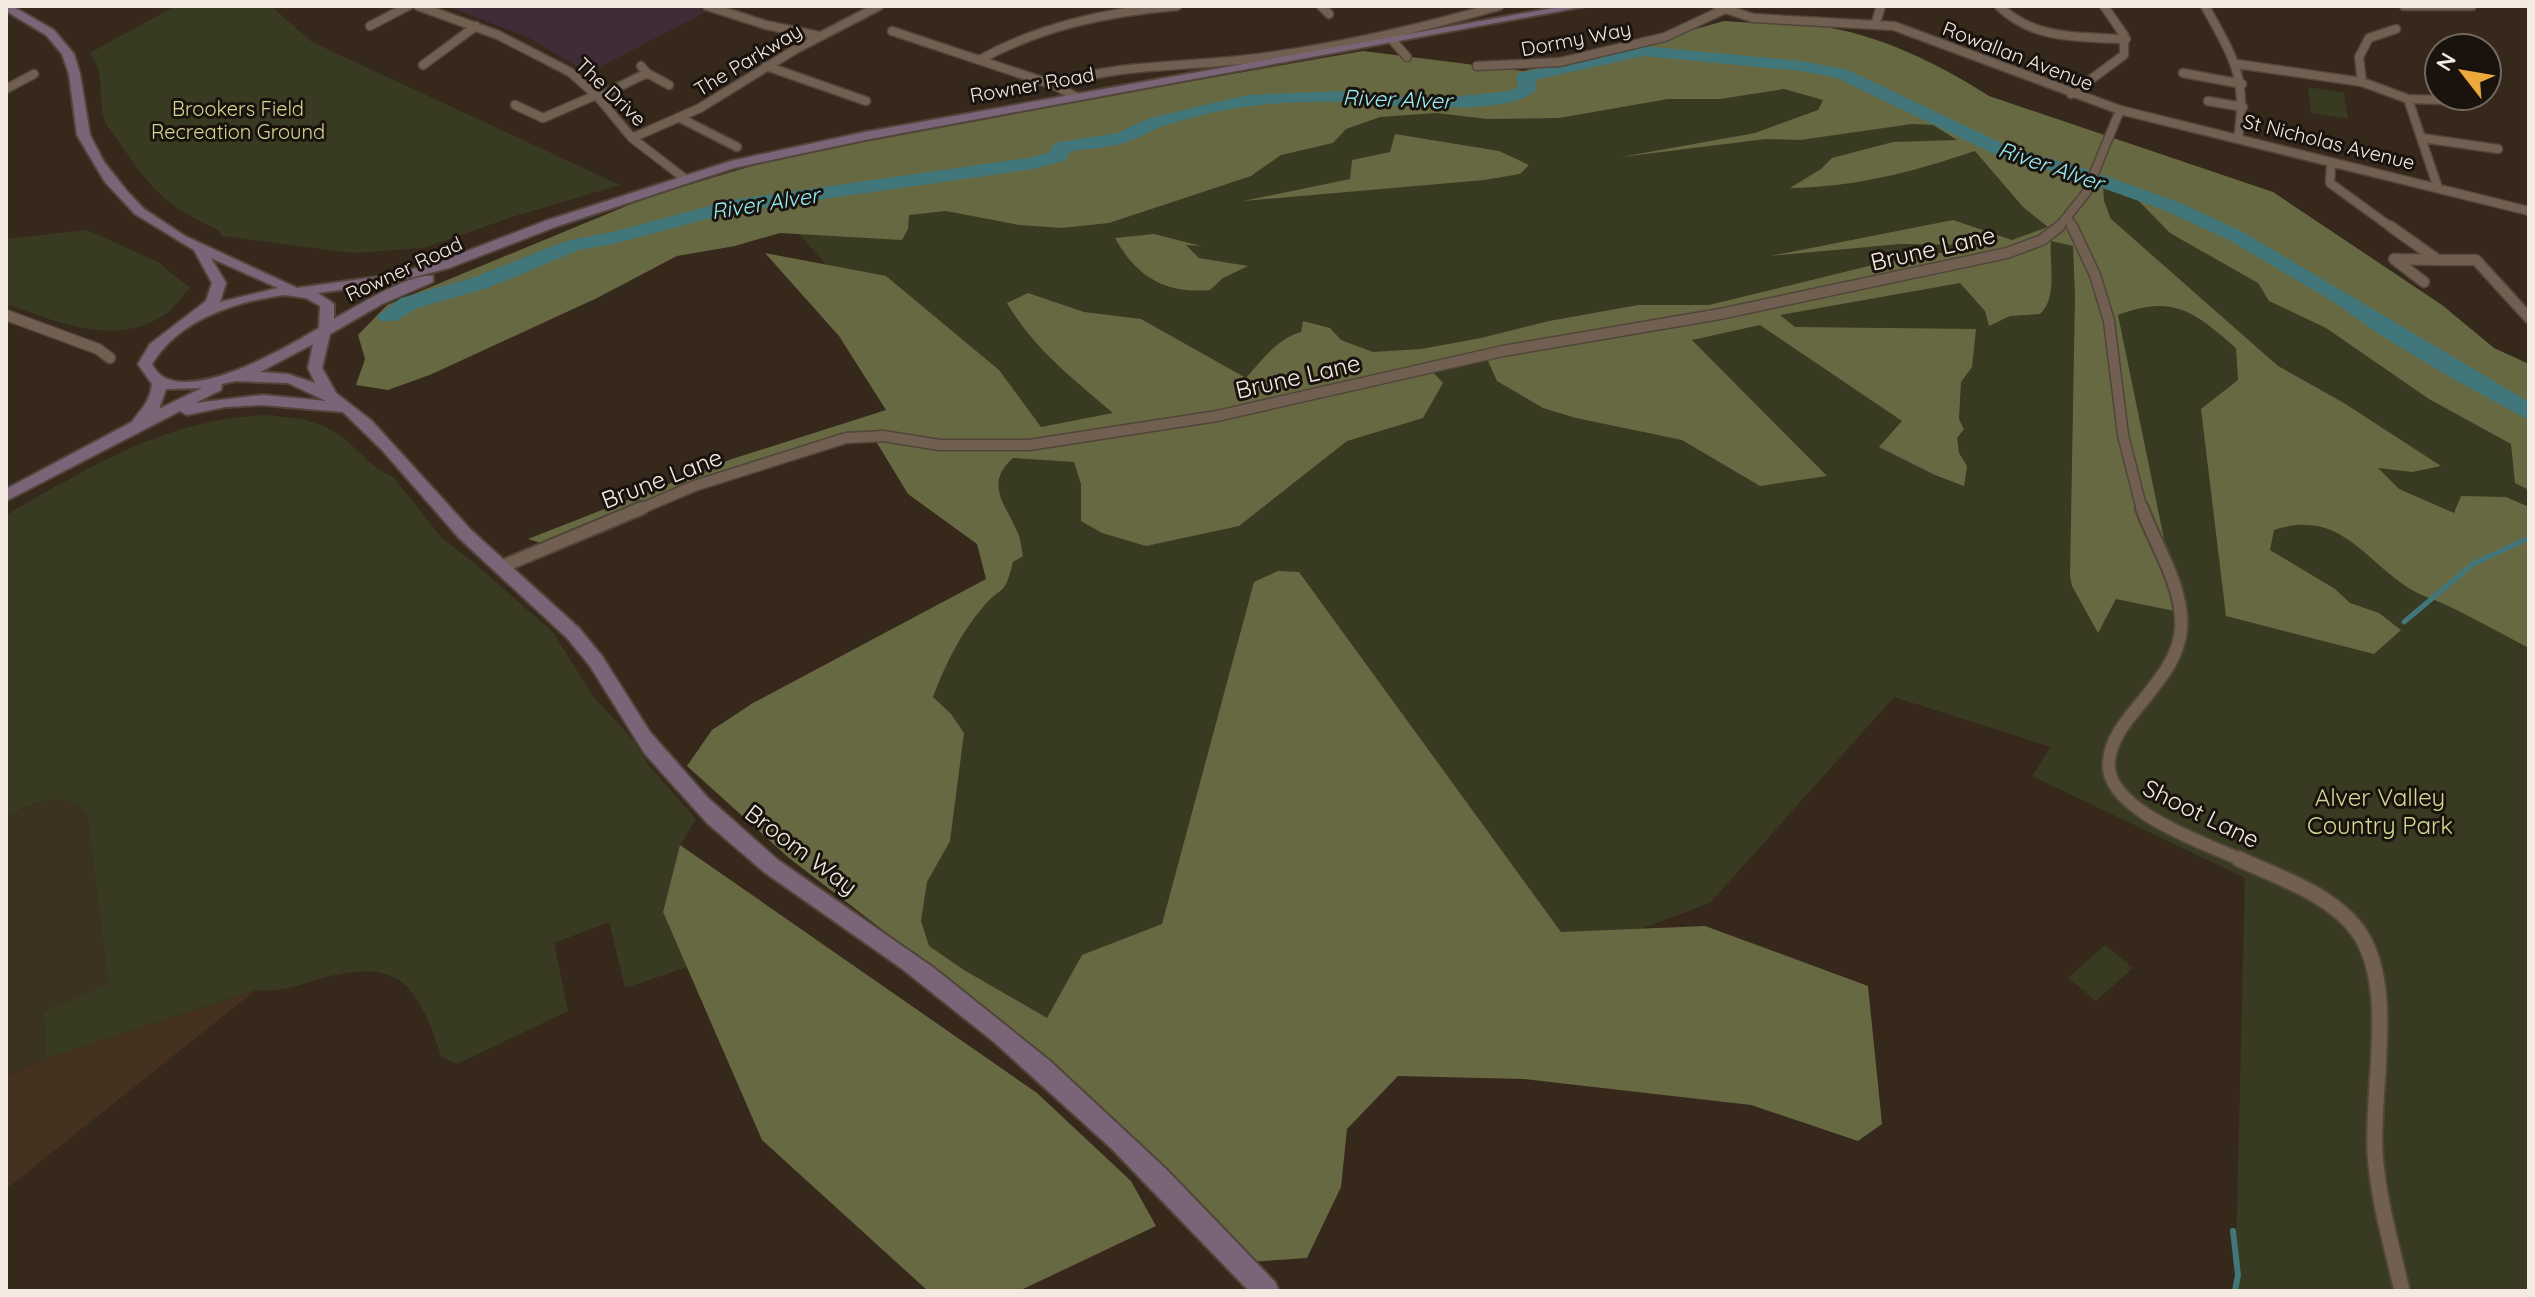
<svg xmlns="http://www.w3.org/2000/svg" width="2535" height="1297" font-family="Quicksand,sans-serif">
  <style>
    .built { fill: #45311f }
    .industrial { fill: #3b3221 }
    .education { fill: #3e2d37 }
    .green { fill: #383a22 }
    .forest { fill: #676943 }
    .lines { fill: none; stroke-linecap: round; stroke-linejoin: round }
    .stream-far1 { stroke: #41767a; stroke-width: 5 }
    .stream { stroke: #41767a; stroke-width: 6 }
    .river { fill: #41767a; fill-rule: evenodd }
    .minor-far3-casing { stroke: #51453a; stroke-width: 11 }
    .minor-far2-casing { stroke: #51453a; stroke-width: 13 }
    .minor-far1-casing { stroke: #51453a; stroke-width: 16 }
    .minor-casing { stroke: #51453a; stroke-width: 19 }
    .secondary-casing { stroke: #51453a; stroke-width: 4 }
    .minor-far3 { stroke: #716052; stroke-width: 8 }
    .minor-far2 { stroke: #716052; stroke-width: 10 }
    .minor-far1 { stroke: #716052; stroke-width: 12 }
    .minor { stroke: #716052; stroke-width: 15 }
    .secondary { fill: #7a6478; fill-rule: evenodd }
    .labels { text-anchor: middle; stroke-width: 6; stroke-linejoin: round; paint-order: stroke }
    .far-street-label { font-size: 20px; fill: #f4eae2; stroke: #19120d }
    .far-park-label { font-size: 20px; fill: #d3d895; stroke: #19120d }
    .far-water-label { font-size: 22px; font-style: italic; fill: #94eef5; stroke: #19120d }
    .street-label { font-size: 24px; fill: #f4eae2; stroke: #19120d }
    .park-label { font-size: 24px; fill: #d3d895; stroke: #19120d }
  </style>
  <rect width="100%" height="100%" fill="#37281c"/>
  <!-- built -->
  <path class="built" d="M256,990L6,1189V1078L46,1059Z"/>
  <!-- industrial -->
  <path class="industrial" d="M55,796L77,802L87,813L108,985L45,1012L46,1059L6,1078V816Z"/>
  <!-- education -->
  <path class="education" d="M447,6H693L708,11L588,73L529,38Z"/>
  <!-- green -->
  <path class="green" d="M175,6H271L312,42L620,185L512,217L424,248L353,253L222,236L218,230C166,205 154,193 121,145C116,137 107,128 104,119C97,92 107,79 90,53Z
    M1796,50L2211,184L2529,399V1291H2235L2245,878L2032,776L2051,747L1894,697L1710,903L1192,1097L952,971L717,729L993,581L950,407L768,198Z
    M2308,87L2344,93L2348,119L2311,113Z
    M87,230L158,262L190,288C182,296 174,309 164,315C113,348 56,321 6,304V239Z
    M264,415L302,419L324,426L344,438L375,467L394,478L443,539L473,562L553,632L593,696L634,741L650,767L696,819L680,845L663,912L687,967L625,988L609,922L554,943L568,1011L457,1064L441,1056C417,982 398,956 316,980C295,986 277,993 255,990L46,1059L44,1012L108,984L87,813C62,786 35,804 6,816V515C90,467 164,420 264,415Z
    M2105,945L2133,968L2096,1001L2068,978Z"/>
  <!-- forest -->
  <path class="forest" d="M1724,21C1755,24 1786,22 1817,26C1877,33 1939,64 1989,96L2273,192L2442,305L2494,348L2529,364V490L2515,483L2511,444L2429,399L2326,328L2269,301L2258,283L2170,233L2125,187L2103,185L2104,201L2111,219L2278,366L2344,403L2441,466L2412,472L2378,468L2399,489L2454,513L2461,496L2506,497L2529,507V648C2502,634 2474,618 2446,605C2434,599 2418,595 2407,587C2361,556 2338,509 2274,530L2270,550L2335,589L2350,603L2379,613L2401,630L2374,654L2226,616L2201,409L2238,380L2236,348C2194,312 2174,294 2118,315L2179,612L2116,599L2098,633L2072,586L2070,576L2075,296L2073,246L2051,241C2049,263 2058,298 2040,314L2010,316L1989,326L1985,311L1960,283L1780,315L1795,327L1976,329L1972,367L1961,382L1959,419L1964,429L1957,438L1959,453L1967,466L1964,486L1935,475L1879,447L1902,421L1760,325L1692,340L1827,476L1760,486L1682,440L1576,418L1543,408L1497,381L1483,350L1429,368L1443,383L1423,418L1347,441L1239,526L1146,546L1102,533L1081,521V484L1074,462L1013,458C984,484 1005,503 1017,531C1021,539 1021,547 1023,556L1013,562C1004,598 1003,584 983,607C960,634 945,665 933,697L951,714L964,733L950,841L927,882L921,921L929,946L964,970L1047,1018L1082,955L1162,924L1254,582L1278,571L1299,572L1561,932L1705,926L1868,986L1882,1124L1858,1141L1751,1105L1524,1079L1398,1076L1347,1129L1341,1187L1307,1258L1249,1262L1167,1179L918,957L789,858L687,766L712,730L753,703L986,579L977,544L908,494L877,443L860,439L706,488L560,549L528,539L732,459L886,410L839,336L765,253L886,276L999,370L1041,427L1113,413C1072,378 1035,350 1007,303L1028,293L1084,312L1141,319L1246,378C1261,361 1278,338 1301,332L1303,321L1330,328L1341,340L1373,352L1421,349L1481,338L1549,321L1638,305H1709L1881,263L1988,245L1900,244L1770,256L1953,220L2012,240L2048,227L2023,207L1975,151C1912,172 1856,187 1790,188L1821,169L1832,158L1893,142L1957,140L1933,125L1912,124L1800,140L1766,139L1621,157L1755,133L1818,110L1823,100L1784,89L1720,99H1668L1559,118L1487,119L1437,113L1380,117L1346,129L1333,143L1281,155L1251,176L1109,223L1062,228L1019,225L946,211L909,215L908,229L902,240L780,233L735,246L677,256L597,298L432,374L388,390L356,385L365,359L358,335L387,305L648,197L815,147L1363,51L1523,71L1624,49Z
    M1395,134L1499,151L1529,165L1520,174L1484,180L1243,201L1350,179L1352,160L1390,152Z
    M1154,234L1201,246L1186,245L1199,258L1248,266L1223,278L1210,290C1164,294 1136,276 1115,238Z
    M680,845L1037,1093L1131,1181L1156,1226L1019,1291H928L762,1140L663,912Z"/>
  <g class="lines">
    <!-- stream-far1 -->
    <path class="stream-far1" d="M2404,622L2473,564L2529,538"/>
    <!-- stream -->
    <path class="stream" d="M2233,1231L2238,1275L2235,1291"/>
    <!-- river -->
    <path class="river" d="M1643,46L1802,61L1848,70L2012,148L2080,167L2178,202L2243,232L2529,402V420L2455,380L2377,333L2334,302L2229,240L2164,210L2066,175L1998,156L1837,78L1802,71L1643,56L1535,80L1537,89C1509,120 1380,103 1339,102C1281,100 1219,107 1164,126C1150,131 1138,139 1124,143C1107,148 1088,149 1070,151L1066,160L1034,169L733,212L613,244L579,250L488,288L417,308L396,321H380L377,316L401,298L472,278L566,241L612,232L732,200L1033,157L1050,152L1054,143L1117,133L1150,118L1248,95L1338,91L1433,99L1510,91L1518,87L1516,77L1519,73Z"/>
    <!-- minor-far3 casing -->
    <g class="minor-far3-casing">
      <path id="minor-far3" d="M418,6L498,35L570,72L598,97L632,138L684,178
        M707,6L766,25L819,36
        M1321,6L1329,14
        M1717,6L1753,18L1894,26L2120,110L2529,211
        M1999,6C2033,40 2081,37 2126,39
        M2205,6C2233,57 2248,78 2238,138
        M2404,6H2472
        M1876,22L1881,6
        M370,26L408,6
        M892,31L1054,85L1076,97
        M1393,41L1407,57
        M979,60C1041,26 1107,12 1177,6
        M2237,64L2362,82L2408,99L2438,188
        M423,65L476,26
        M641,66L647,73L669,85
        M766,66L866,101
        M1477,66L1560,62L1665,37L1723,10
        M2183,73L2242,84
        M2362,82L2359,57L2369,38L2396,29
        M1054,85C1115,64 1178,67 1241,60C1329,50 1415,30 1499,6
        M6,89L34,74
        M2071,94L2124,55V35L2104,6
        M598,97L647,73
        M2408,99L2444,100
        M2208,101L2243,107
        M515,105L543,118L596,95
        M680,118L737,147
        M632,138L700,108L796,49L879,6
        M2422,138L2498,149
        M2331,162L2330,183L2392,228
        M2068,218L2073,228
        M2058,228L2086,193L2120,110"/>
    </g>
    <!-- minor-far2 casing -->
    <g class="minor-far2-casing">
      <path id="minor-far2" d="M2072,226L2095,275L2109,321L2123,435L2142,510
        M2390,226L2438,260H2476L2529,318
        M2424,282L2394,259L2437,260
        M6,315L98,349L110,358
        M638,510L694,486L846,438L883,436L940,445H1029L1217,416L1503,351L1720,314L2007,253L2042,240L2060,226"/>
    </g>
    <!-- minor-far1 casing -->
    <g class="minor-far1-casing">
      <path id="minor-far1" d="M2142,508C2155,545 2184,587 2181,629C2179,656 2161,678 2145,698C2130,717 2111,736 2109,761C2103,810 2207,844 2244,861
        M503,566L642,508"/>
    </g>
    <!-- minor casing -->
    <g class="minor-casing">
      <path id="minor" d="M2239,859C2280,878 2331,894 2358,931C2397,986 2371,1089 2375,1153C2378,1200 2392,1246 2402,1291"/>
    </g>
    <!-- secondary casing -->
    <g class="secondary-casing">
      <path id="secondary" d="M6,6H12L54,30L74,54L80,74L90,135L104,162L127,191L144,209L185,236L297,288L390,275L439,262L545,221L731,161L865,132L1564,6H1587L865,140L734,168L555,227L449,268L391,283L318,293L334,304V319C356,307 409,273 433,276V282L382,304L330,334L322,368L336,393L372,421L471,530L579,628L602,656L650,732L708,798L778,860L934,968L1050,1061L1165,1168L1275,1282L1279,1291H1249L1111,1148L994,1042L901,968L764,872L707,823L645,754L590,666L567,638L459,538L382,450L343,412L263,405L225,407L187,415L180,411L6,501V489L132,422C141,409 150,402 152,384L138,364L150,344L206,301L212,283L194,250L135,214L105,182L77,135L69,74L62,54L46,35L6,11ZM211,258L278,288L220,302L226,283ZM285,295L306,298L320,306L319,328C289,346 175,414 152,364C179,319 237,301 285,295ZM313,344L308,368L315,383L288,374L260,372ZM235,381L288,383L326,401L263,395L195,403L221,390L222,384ZM202,388L159,409L166,389Z"/>
    </g>
    <!-- minor-far3 -->
    <use href="#minor-far3" class="minor-far3"/>
    <!-- minor-far2 -->
    <use href="#minor-far2" class="minor-far2"/>
    <!-- minor-far1 -->
    <use href="#minor-far1" class="minor-far1"/>
    <!-- minor -->
    <use href="#minor" class="minor"/>
    <!-- secondary -->
    <use href="#secondary" class="secondary"/>
  </g>
  <g class="labels">
    <!-- far-street labels -->
    <g class="far-street-label">
      <text transform="translate(1576 39) rotate(-11)" y="7">Dormy Way</text>
      <text transform="translate(2018 56) rotate(21)" y="7">Rowallan Avenue</text>
      <text transform="translate(748 60) rotate(-31)" y="7">The Parkway</text>
      <text transform="translate(1032 85) rotate(-10)" y="7">Rowner Road</text>
      <text transform="translate(611 92) rotate(44)" y="7">The Drive</text>
      <text transform="translate(2329 142) rotate(14)" y="7">St Nicholas Avenue</text>
      <text transform="translate(404 269) rotate(-25)" y="7">Rowner Road</text>
    </g>
    <!-- far-park labels -->
    <g class="far-park-label">
      <text x="238" y="116">Brookers Field<tspan x="238" dy="23">Recreation Ground</tspan></text>
    </g>
    <!-- far-water labels -->
    <g class="far-water-label">
      <text transform="translate(1397 99) rotate(2)" y="8">River Alver</text>
      <text transform="translate(2051 166) rotate(19)" y="8">River Alver</text>
      <text transform="translate(765 203) rotate(-9)" y="8">River Alver</text>
    </g>
    <!-- street labels -->
    <g class="street-label">
      <text transform="translate(1933 249) rotate(-13)" y="8">Brune Lane</text>
      <text transform="translate(1298 377) rotate(-13)" y="8">Brune Lane</text>
      <text transform="translate(662 479) rotate(-21)" y="8">Brune Lane</text>
      <text transform="translate(2201 814) rotate(26)" y="8">Shoot Lane</text>
      <text transform="translate(801 850) rotate(37)" y="8">Broom Way</text>
    </g>
    <!-- park labels -->
    <g class="park-label">
      <text x="2380" y="806">Alver Valley<tspan x="2380" dy="28">Country Park</tspan></text>
    </g>
  </g>
  <!-- border -->
  <rect width="2535" height="1297" fill="none" stroke="#f4eae2" stroke-width="16"/>
  <!-- north arrow -->
  <g transform="translate(2463 72) rotate(301)"><circle r="38" fill="#19120d" stroke="#716862" stroke-width="2"/>
  <path d="M0-6L14 30L0 20L-14 30Z" fill="#eda83c"/>
  <text y="-12" font-size="22" font-weight="bold" text-anchor="middle" fill="#f4eae2">N</text>
  </g>
</svg>
